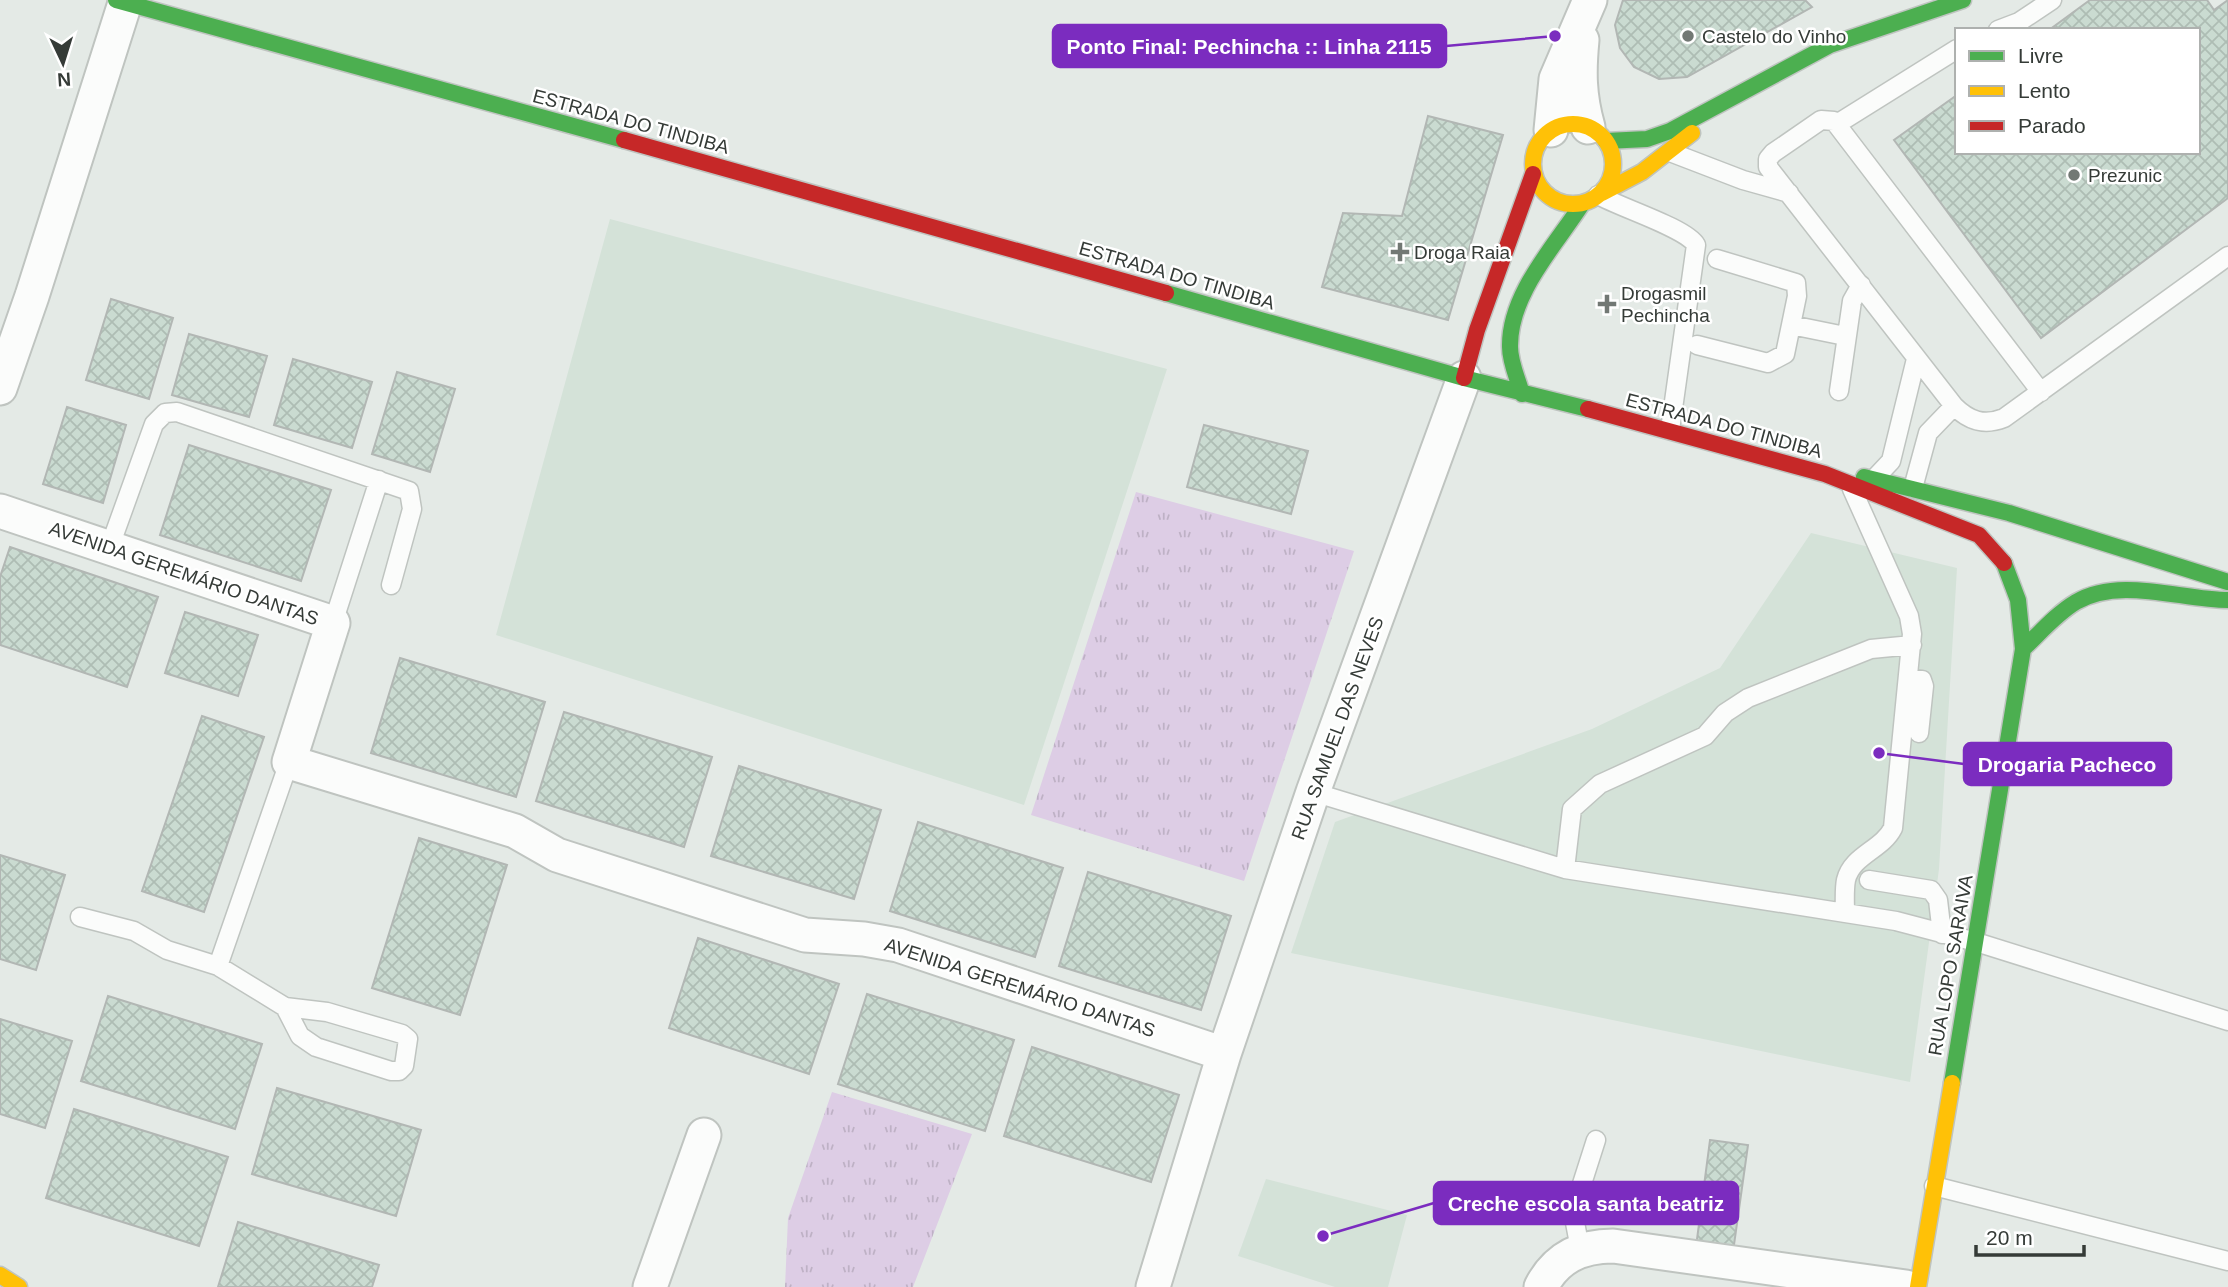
<svg xmlns="http://www.w3.org/2000/svg" width="2228" height="1287" font-family="Arial,sans-serif">
  <style>
    .built { fill: #d4e2d8 }
    .grass { fill: url(#grass-tufts) }
    .building { fill: url(#building-cross-hatch); stroke: #b2b7b4; stroke-width: 2 }
    .lines { fill: none; stroke-linecap: round; stroke-linejoin: round }
    .lane-casing { stroke: #bfc4c0; stroke-width: 21 }
    .street-casing { stroke: #bfc4c0; stroke-width: 37 }
    .fast-casing { stroke: #bfc4c0; stroke-width: 19 }
    .slow-casing { stroke: #bfc4c0; stroke-width: 19 }
    .jam-casing { stroke: #bfc4c0; stroke-width: 19 }
    .lane { stroke: #fbfcfb; stroke-width: 18 }
    .street { stroke: #fbfcfb; stroke-width: 33 }
    .fast { stroke: #4caf50; stroke-width: 16 }
    .slow { stroke: #ffc107; stroke-width: 16 }
    .jam { stroke: #c62828; stroke-width: 16 }
    .poi-dot { fill: #727874; stroke: #fff; stroke-width: 2.5 }
    .labels { text-anchor: middle; stroke-width: 5; stroke-linejoin: round; paint-order: stroke }
    .poi-label { font-size: 19px; fill: #353b37; stroke: #fff; text-anchor: start }
    .street-label { font-size: 19px; fill: #353b37; stroke: #fff }
    .leader { fill: none; stroke: #7b2cbf; stroke-width: 2.5 }
    .callout-dot { fill: #7b2cbf; stroke: #fff; stroke-width: 2.5 }
    .callout { fill: #7b2cbf; stroke: #7b2cbf; stroke-width: 2.5 }
    .callout-label { font-size: 21px; text-anchor: middle; font-weight: bold; fill: #fff }
  </style>
  <defs>
    <pattern id="grass-tufts" width="24" height="20" patternUnits="userSpaceOnUse" patternTransform="scale(1.75)"><rect width="24" height="20" fill="#ddcde5"/><path d="M3 7l-1-3M5 7V3M7 7l1-3M15 17l-1-3M17 17v-4M19 17l1-3" fill="none" stroke="#beb1c5"/></pattern>
    <pattern id="building-cross-hatch" width="8" height="8" patternUnits="userSpaceOnUse" patternTransform="scale(1.75)"><rect width="8" height="8" fill="#cadbd1"/><path d="M0 0l8 8M0 8l8-8" fill="none" stroke="#aebdb4"/></pattern>
  </defs>
  <rect width="100%" height="100%" fill="#e4eae6"/>
  <!-- built -->
  <path class="built" d="M610,219L1167,369L1024,805L496,635Z
    M1811,533L1957,568L1939,869L1910,1082L1291,953L1335,822L1592,729L1720,668Z
    M1266,1179L1407,1215L1388,1287H1335L1238,1256Z"/>
  <!-- grass -->
  <path class="grass" d="M1136,492L1354,551L1244,881L1031,815Z
    M832,1092L972,1134L913,1287H785L788,1218Z"/>
  <!-- building -->
  <path class="building" d="M1623,0H1805L1812,7L1687,77L1659,79L1634,67L1620,48L1615,25Z
    M2090,0H2207L2214,10L2228,0V198L2041,338L1894,140L1957,95V152H2198V30H2049Z
    M1428,116L1503,135L1448,320L1322,287L1343,213L1402,216Z
    M111,299L173,318L149,399L86,380Z
    M189,334L267,356L249,417L172,395Z
    M293,359L372,382L352,448L274,425Z
    M397,372L455,389L430,472L372,454Z
    M67,407L126,425L103,503L43,484Z
    M1204,425L1308,451L1291,514L1187,487Z
    M189,445L331,490L301,581L160,535Z
    M10,547L158,597L127,687L0,645V577Z
    M185,612L258,635L238,696L165,673Z
    M400,658L545,702L516,797L371,753Z
    M564,712L712,757L684,847L536,801Z
    M202,716L264,737L204,912L142,891Z
    M739,766L881,810L854,899L711,856Z
    M918,822L1063,868L1035,957L890,911Z
    M419,838L507,865L460,1015L372,988Z
    M0,855L65,875L36,970L0,959Z
    M1088,872L1231,916L1201,1010L1059,966Z
    M698,938L839,984L809,1074L669,1028Z
    M867,994L1014,1040L985,1131L838,1084Z
    M108,996L262,1044L235,1129L81,1081Z
    M0,1019L72,1041L45,1128L0,1114Z
    M1032,1047L1179,1095L1151,1182L1004,1136Z
    M277,1088L421,1130L396,1216L252,1174Z
    M74,1109L228,1157L199,1246L46,1198Z
    M1710,1140L1748,1145L1733,1252L1696,1247Z
    M238,1222L379,1265L372,1287H218Z"/>
  <g class="lines">
    <!-- lane casing -->
    <g class="lane-casing">
      <path id="lane" d="M1998,30L2019,22L2052,0
        M1837,124L1957,49
        M1670,152L1743,180L1789,193
        M1598,195C1621,208 1686,228 1696,245L1670,430
        M1791,325L1845,336
        M1697,345L1768,363L1785,354L1797,296L1796,283L1717,259
        M1839,391L1852,301L1861,285
        M1954,406C1969,421 1984,426 2004,418L2228,256
        M1875,478L1891,461L1916,359
        M1913,488L1928,433L1954,406L1768,167V159L1773,153L1821,120L1834,121L2041,392
        M110,546L154,424L165,413L177,412L409,491L412,509L391,585
        M333,623L379,480
        M1909,679L1922,680L1924,686L1919,733
        M1313,792L1565,869L1896,921L1976,942L2228,1021
        M1565,869L1572,809L1600,784L1705,736L1725,713L1748,698L1871,649L1912,645
        M1869,880L1931,890L1938,900L1942,934
        M1845,913C1845,903 1844,890 1846,880C1852,855 1882,850 1893,828L1912,634L1909,616L1852,489
        M80,917L134,931L167,950L218,966L285,1007L327,1012L402,1034L408,1039L404,1066L399,1071H391L316,1047L300,1036L285,1007
        M218,966L289,762
        M1934,1186L2228,1261
        M1580,1249L1573,1212L1596,1140"/>
    </g>
    <!-- street casing -->
    <g class="street-casing">
      <path id="street" d="M1582,40C1579,71 1579,96 1588,127
        M1551,130L1556,79L1590,0
        M0,388L32,296L125,3
        M0,511L333,623L289,762L515,831L557,855L805,935L864,939L898,945L1224,1054
        M650,1287L704,1135
        M1153,1287L1224,1054L1313,792L1464,378
        M1541,1287C1556,1258 1580,1246 1613,1246L1906,1287"/>
    </g>
    <!-- fast casing -->
    <g class="fast-casing">
      <path id="fast" d="M116,0L624,140
        M1606,141L1647,139L1670,131L1830,45L1963,0
        M1166,293L1464,378L1588,409
        M1522,394C1518,379 1510,363 1510,347C1509,294 1555,246 1582,204
        M1864,477L2009,513L2228,582
        M2023,649C2040,633 2056,614 2076,602C2120,576 2181,600 2228,600
        M1952,1083L2023,649L2018,600L2004,563"/>
    </g>
    <!-- slow casing -->
    <g class="slow-casing">
      <path id="slow" d="M1533 164a40 40 0 1 1 80 0a40 40 0 1 1-80 0Z
        M1602,193L1642,172L1692,133
        M0,1275L19,1287
        M1918,1287L1952,1083"/>
    </g>
    <!-- jam casing -->
    <g class="jam-casing">
      <path id="jam" d="M624,140L1166,293
        M1464,378L1477,330L1533,174
        M1588,409L1825,474L1979,535L2004,563"/>
    </g>
    <!-- lane -->
    <use href="#lane" class="lane"/>
    <!-- street -->
    <use href="#street" class="street"/>
    <!-- fast -->
    <use href="#fast" class="fast"/>
    <!-- slow -->
    <use href="#slow" class="slow"/>
    <!-- jam -->
    <use href="#jam" class="jam"/>
  </g>
  <!-- markers -->
  <g class="poi-dot">
    <circle cx="1688" cy="36" r="7"/>
    <circle cx="2074" cy="175" r="7"/>
    <path d="M1396.5 241.5h7v7h7v7h-7v7h-7v-7h-7v-7h7z"/>
    <path d="M1603.5 293.5h7v7h7v7h-7v7h-7v-7h-7v-7h7z"/>
  </g>
  <g class="labels">
    <!-- poi labels -->
    <g class="poi-label">
      <text x="1702" y="43">Castelo do Vinho</text>
      <text x="2088" y="182">Prezunic</text>
      <text x="1414" y="259">Droga Raia</text>
      <text x="1621" y="300">Drogasmil<tspan x="1621" dy="22">Pechincha</tspan></text>
    </g>
    <!-- street labels -->
    <g class="street-label">
      <text transform="translate(631 121) rotate(15)" y="7">ESTRADA DO TINDIBA</text>
      <text transform="translate(1177 275) rotate(16)" y="7">ESTRADA DO TINDIBA</text>
      <text transform="translate(1724 425) rotate(15)" y="7">ESTRADA DO TINDIBA</text>
      <text transform="translate(184 573) rotate(19)" y="7">AVENIDA GEREMÁRIO DANTAS</text>
      <text transform="translate(1337 728) rotate(-70)" y="7">RUA SAMUEL DAS NEVES</text>
      <text transform="translate(1950 965) rotate(-80)" y="7">RUA LOPO SARAIVA</text>
      <text transform="translate(1020 987) rotate(18)" y="7">AVENIDA GEREMÁRIO DANTAS</text>
    </g>
  </g>
  <!-- callouts -->
  <path class="leader" d="M1555 36L1446 46M1879 753L1964 764M1323 1236L1434 1203"/>
  <g class="callout-dot">
    <circle cx="1555" cy="36" r="7"/>
    <circle cx="1879" cy="753" r="7"/>
    <circle cx="1323" cy="1236" r="7"/>
  </g>
  <g class="callout">
    <rect x="1053" y="25" width="393" height="42" rx="7"/>
    <rect x="1964" y="743" width="207" height="42" rx="7"/>
    <rect x="1434" y="1182" width="304" height="42" rx="7"/>
  </g>
  <g class="callout-label">
    <text x="1249" y="54">Ponto Final: Pechincha :: Linha 2115</text>
    <text x="2067" y="772">Drogaria Pacheco</text>
    <text x="1586" y="1211">Creche escola santa beatriz</text>
  </g>
  <!-- legend -->
  <rect x="1955" y="28" width="245" height="126" fill="#ffffff" stroke="#aeb1af" stroke-width="2"/>
  <rect x="1969" y="51" width="35" height="10" fill="#4caf50" stroke="#aeb1af" stroke-width="2"/>
  <text x="2018" y="63" font-size="21" fill="#353b37">Livre</text>
  <rect x="1969" y="86" width="35" height="10" fill="#ffc107" stroke="#aeb1af" stroke-width="2"/>
  <text x="2018" y="98" font-size="21" fill="#353b37">Lento</text>
  <rect x="1969" y="121" width="35" height="10" fill="#c62828" stroke="#aeb1af" stroke-width="2"/>
  <text x="2018" y="133" font-size="21" fill="#353b37">Parado</text>
  <!-- north arrow -->
  <g transform="translate(63 63) rotate(176)" stroke="#ffffff" stroke-width="5" paint-order="stroke">
  <path d="M0-5L12 26L0 18L-12 26Z" fill="#353b37"/>
  <text y="-10" font-size="19" font-weight="bold" text-anchor="middle" fill="#353b37">N</text>
  </g>
  <!-- scale -->
  <path d="M1976 1245v10h108v-10" fill="none" stroke="#353b37" stroke-width="3.5"/>
  <text x="1986" y="1245" font-size="21" fill="#353b37" stroke="#ffffff" stroke-width="5" paint-order="stroke">20 m</text>
</svg>
